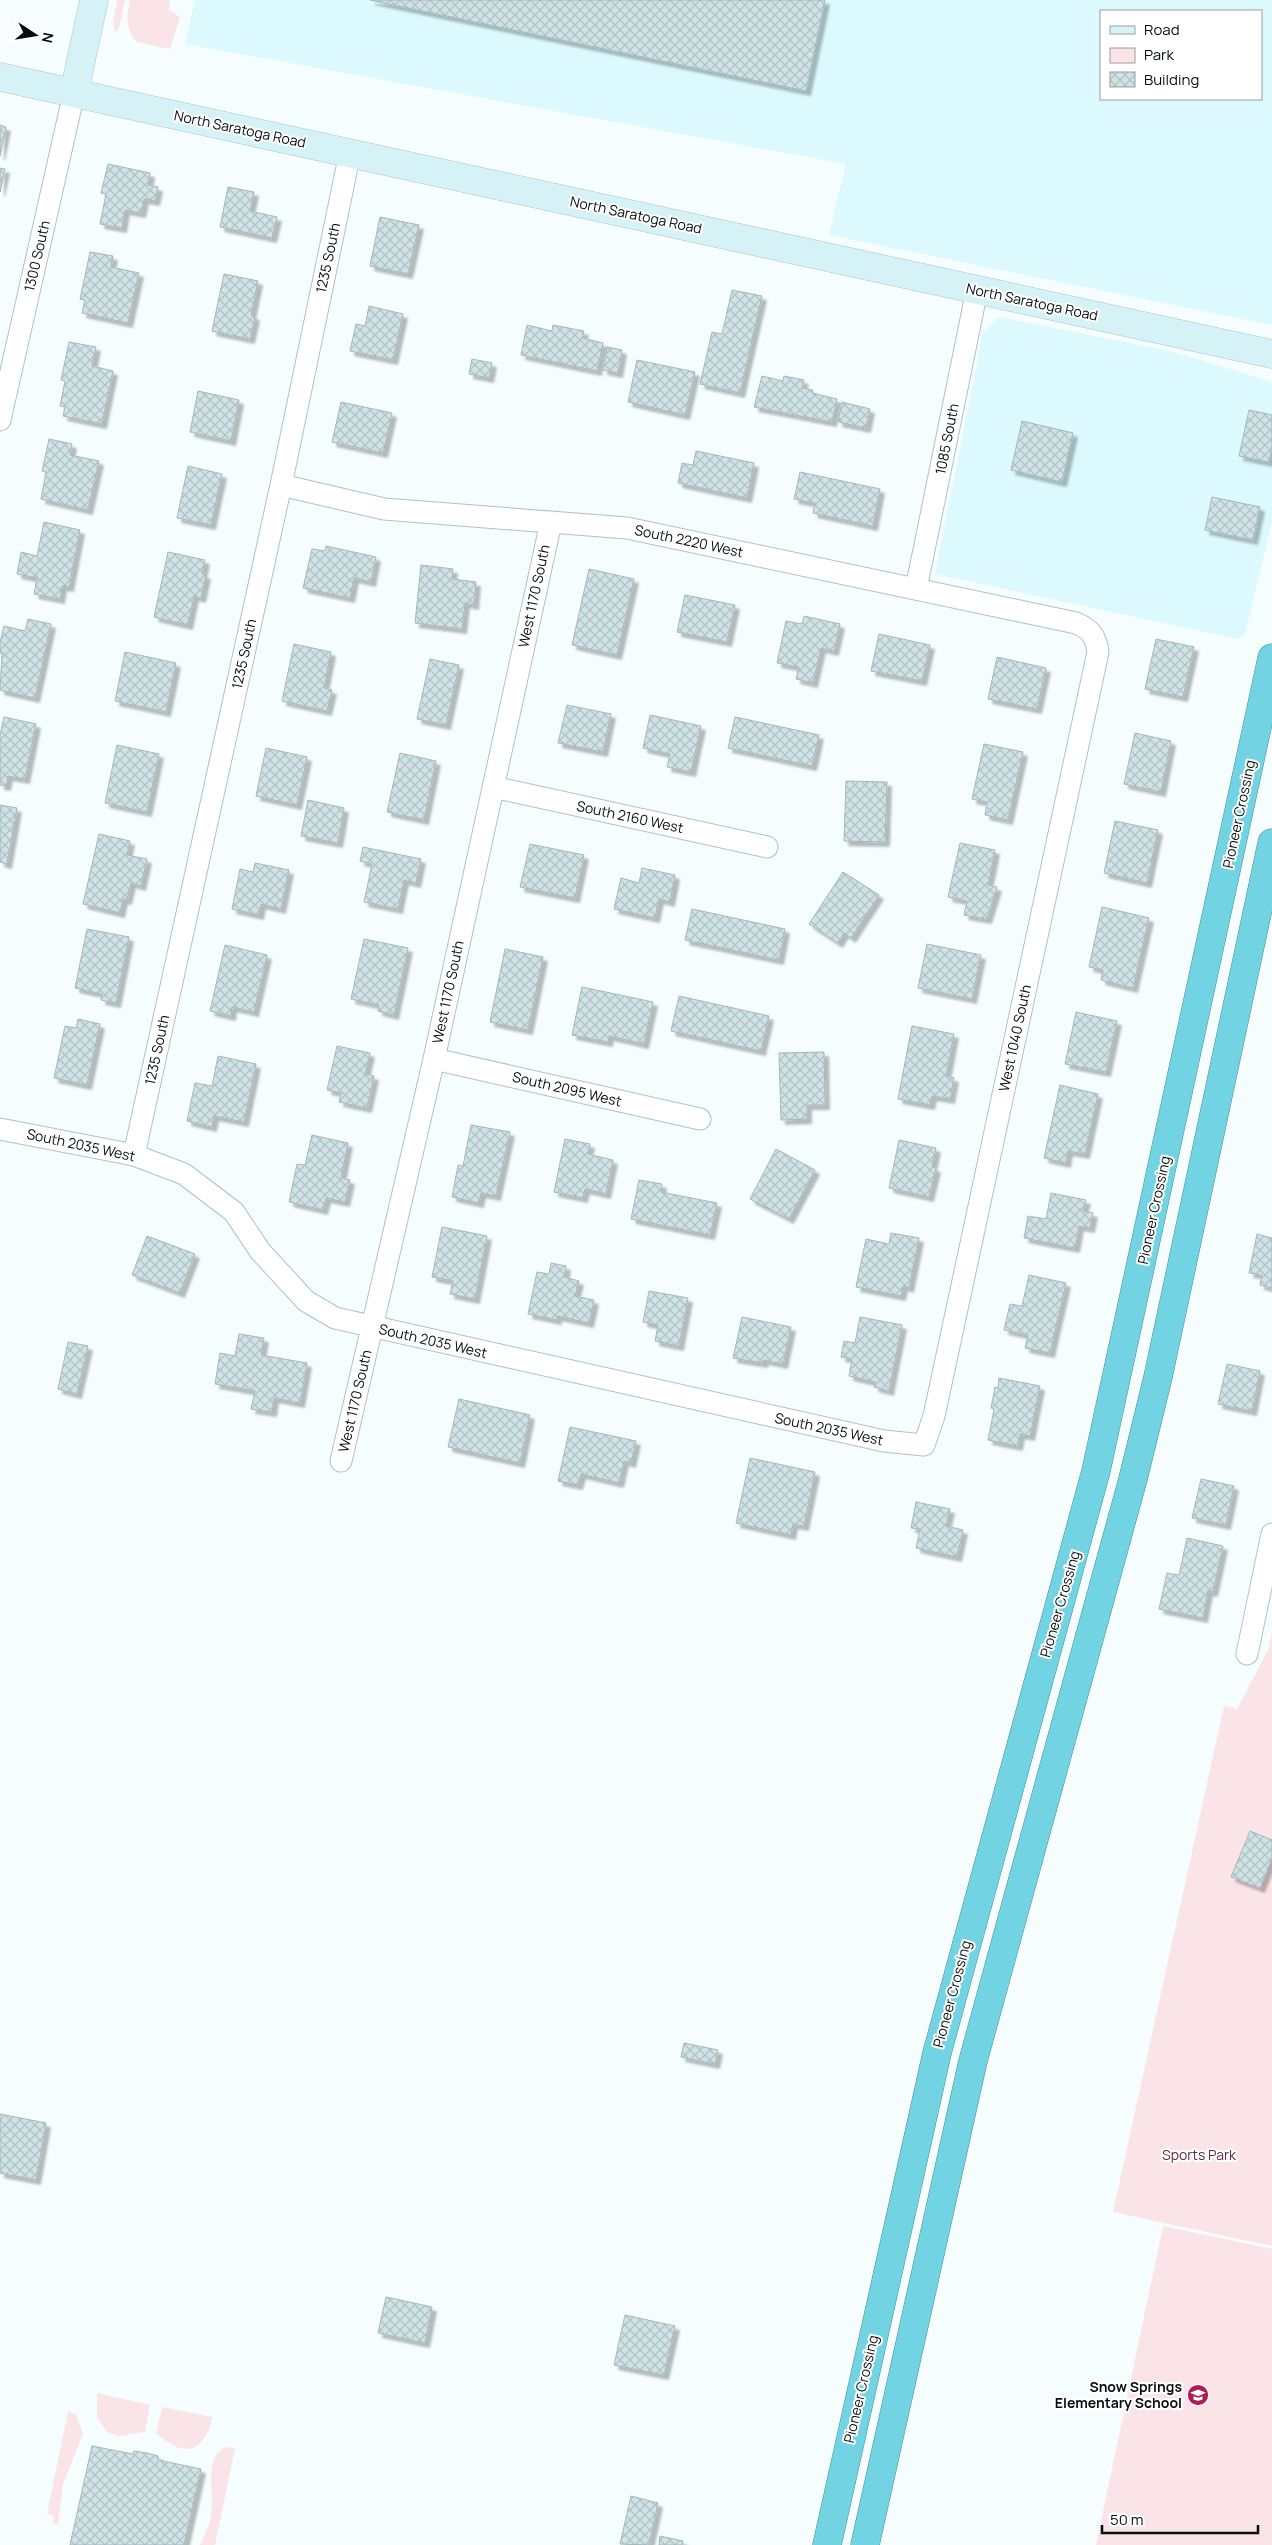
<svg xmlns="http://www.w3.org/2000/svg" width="1272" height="2545" font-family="Manrope,sans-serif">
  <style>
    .built { fill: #dcf9fe; fill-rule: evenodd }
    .green { fill: #fbe4e8 }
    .building { fill: url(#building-cross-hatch); stroke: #a4b7ba; filter: url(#shadow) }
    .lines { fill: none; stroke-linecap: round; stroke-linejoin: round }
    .street-casing { stroke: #afc2c5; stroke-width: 23 }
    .secondary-casing { stroke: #afc2c5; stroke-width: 29 }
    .highway-casing { stroke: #4d8e98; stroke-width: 29 }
    .street { stroke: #fff; stroke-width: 21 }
    .secondary { stroke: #d5f2f6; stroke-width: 28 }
    .highway { stroke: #72d3e2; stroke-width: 28 }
    .labels { text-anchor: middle; stroke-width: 4; stroke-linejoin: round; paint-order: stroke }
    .street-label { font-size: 14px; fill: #070d0e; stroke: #fff }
    .park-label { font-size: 14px; fill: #622b39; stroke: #fff }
    .poi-label { font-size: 14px; font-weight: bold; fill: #070d0e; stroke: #fff; text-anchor: end }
  </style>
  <defs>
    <pattern id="building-cross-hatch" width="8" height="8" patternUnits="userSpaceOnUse" patternTransform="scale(1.25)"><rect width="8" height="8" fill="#cfe3e6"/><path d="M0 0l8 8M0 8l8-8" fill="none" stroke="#b0c2c4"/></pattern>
    <filter id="shadow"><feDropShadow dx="4.5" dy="4.5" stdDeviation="1" flood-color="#0004"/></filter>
  </defs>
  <rect width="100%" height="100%" fill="#f5fdfe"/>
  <!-- built -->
  <path class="built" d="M195,0H1272V325L829,235L846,164L185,44ZM1101,11H1261V99H1101Z
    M999,317L1170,351L1272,382V521L1245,634L1238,639L935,574L983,332Z"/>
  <!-- green -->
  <path class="green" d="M117,0H125L119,28L115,32L113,23Z
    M130,0H170L169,10L180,17L170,49L136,42C125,27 127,17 130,0Z
    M1272,1632V2246L1113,2212L1224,1706L1237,1709L1269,1648Z
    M1163,2226L1272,2249V2545H1096Z
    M97,2393L150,2405L145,2432L119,2436L107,2432L97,2417Z
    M162,2407L212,2417C210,2433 199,2454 180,2448C171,2446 164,2438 156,2434Z
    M68,2411L76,2415L83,2434L63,2484L58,2524L53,2523L54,2516L47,2514Z
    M228,2447L235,2448L215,2545H200C204,2535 210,2526 211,2515C215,2496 202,2453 228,2447Z"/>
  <!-- building -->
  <path class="building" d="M370,0H825L806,91Z
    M0,125L6,127L0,156Z
    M108,164L150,173L148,185L158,187L155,201L144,199L141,213L125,210L122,228L100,224L106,194L101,193Z
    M0,168L5,169L0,192Z
    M228,187L254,192L250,211L277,217L272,238L220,227Z
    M380,217L419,225L408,274L370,266Z
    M90,252L113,256L111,267L139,273L128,323L82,313L85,300L80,299Z
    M224,274L258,281L251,315L255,316L250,339L212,331Z
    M732,290L762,296L740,393L700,384L712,332L722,334Z
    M369,306L403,314L393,360L350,351L356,324L365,326Z
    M527,325L552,331L553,325L584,331L582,338L603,343L597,371L521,355Z
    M69,342L96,347L92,366L113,371L102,424L63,416L65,407L60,406L65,381L61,380Z
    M607,347L622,350L618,373L603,370Z
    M472,359L492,363L489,378L469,374Z
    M637,360L695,372L685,415L628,402Z
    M762,376L783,381L784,376L804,380L802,388L813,390L812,393L837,399L832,422L754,407Z
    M198,391L239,400L231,441L190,432Z
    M341,402L392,413L383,453L332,442Z
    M842,402L870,409L866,428L838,422Z
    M1249,410L1272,415V446L1269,462L1239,456Z
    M1022,421L1073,433L1062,482L1011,470Z
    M49,439L72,444L70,455L99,461L88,510L41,499L46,472L42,471Z
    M696,451L754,463L747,498L678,483L682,463L693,465Z
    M188,466L222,474L211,525L177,518Z
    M800,472L880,489L873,526L813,513L815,503L794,499Z
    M1212,497L1260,507L1253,540L1205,530Z
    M44,522L80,530L69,587L62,586L60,599L34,594L37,578L17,574L21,552L37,556Z
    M326,546L376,557L371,582L354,578L350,598L303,588L312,549L325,551Z
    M168,552L205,560L202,574L206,575L201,598L194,596L188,625L154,617Z
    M421,565L453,569L452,579L476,582L474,605L465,603L462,629L415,623Z
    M589,569L634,579L617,655L572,645Z
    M685,595L735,605L727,642L677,632Z
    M804,616L840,624L834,651L821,648L813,683L796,679L799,667L777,663L786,621L802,624Z
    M28,619L51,624L35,698L0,690L2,653H0V642L4,626L25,631Z
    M879,634L930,645L922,681L871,671Z
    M1156,639L1194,647L1183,697L1145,689Z
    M294,644L331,652L324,688L332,690L327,711L282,701Z
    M125,652L176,663L166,712L115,701Z
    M997,657L1046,668L1037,709L988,699Z
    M430,659L459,665L446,725L417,719Z
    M567,705L611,714L603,752L558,743Z
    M650,715L701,726L691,772L667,767L670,754L643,748Z
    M4,717L36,724L25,779L8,776L6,786L0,785V735Z
    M735,717L819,735L812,766L728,748Z
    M1135,733L1171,741L1161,792L1124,784Z
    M984,744L1023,752L1008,820L985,815L987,802L972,799Z
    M117,745L159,754L147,812L105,803Z
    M266,748L307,757L297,805L256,796Z
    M400,753L436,761L424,820L387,812Z
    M846,781L887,782L885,842L844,841Z
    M308,800L344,808L338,843L301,836Z
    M0,805L17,808L7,864L0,862Z
    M1115,821L1158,830L1147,883L1104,873Z
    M99,834L130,841L127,855L147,859L141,886L131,883L127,900L123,899L120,913L83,904Z
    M960,843L995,850L988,885L997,887L987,919L964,915L967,901L948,897Z
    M530,844L584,855L575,898L520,887Z
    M363,847L421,859L416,883L404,880L398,909L364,902L372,864L360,861Z
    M255,863L289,870L281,909L261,904L259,915L232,909L240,869L253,872Z
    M642,868L675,875L670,902L659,899L655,918L614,909L621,878L639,883Z
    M843,872L879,895L851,938L844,933L838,943L809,924Z
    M1102,907L1149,918L1133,988L1101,980L1103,970L1089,967Z
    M692,909L785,929L779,960L685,940Z
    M87,929L129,937L116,1003L101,1000L102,994L75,988Z
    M364,939L408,948L394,1015L378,1011L379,1005L351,999Z
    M927,944L981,955L972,999L918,988Z
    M225,945L267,955L254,1012L232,1007L231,1016L210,1011Z
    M505,949L543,957L528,1030L490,1022Z
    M582,987L653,1002L644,1044L609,1036L608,1042L572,1035Z
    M679,996L769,1016L761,1051L671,1031Z
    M1076,1012L1117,1021L1106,1072L1065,1064Z
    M78,1019L100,1024L87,1085L54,1078L65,1026L76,1028Z
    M912,1026L954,1034L946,1076L954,1078L950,1099L932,1096L930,1105L898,1099Z
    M337,1046L370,1053L365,1074L374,1076L367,1108L339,1102L341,1093L327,1090Z
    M824,1052L825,1105H807V1119L781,1120L779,1053Z
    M218,1056L256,1064L244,1122L214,1116L212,1127L187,1121L195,1083L212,1086Z
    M1060,1085L1098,1094L1085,1154L1068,1151L1066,1163L1044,1158Z
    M471,1125L510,1132L496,1196L481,1193L479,1203L452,1197L458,1165L463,1166Z
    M312,1135L348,1143L341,1178L350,1180L345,1202L326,1198L323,1210L289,1202L297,1164L305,1165Z
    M565,1139L590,1144L588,1154L613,1160L606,1194L585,1189L583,1198L554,1192Z
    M899,1140L936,1148L932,1167L936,1168L929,1197L889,1188Z
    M776,1149L815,1170L789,1219L750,1199Z
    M639,1180L662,1184L661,1192L717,1203L710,1235L631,1219Z
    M1051,1193L1086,1200L1083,1211L1093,1213L1090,1228L1079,1226L1075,1248L1024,1238L1028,1216L1046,1219Z
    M442,1227L487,1236L475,1299L450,1294L453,1281L432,1277Z
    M891,1233L919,1238L909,1288L903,1286L901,1296L856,1287L866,1239L889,1244Z
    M1257,1234L1272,1238V1288L1260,1285L1262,1275L1249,1273Z
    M147,1236L195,1254L180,1293L132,1275Z
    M551,1263L566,1266L564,1277L579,1281L575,1296L594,1300L589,1323L557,1316V1320L528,1314L537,1272L549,1274Z
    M1029,1275L1066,1283L1050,1353L1025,1348L1028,1335L1004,1330L1010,1304L1022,1306Z
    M649,1291L688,1298L679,1346L655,1341L658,1325L643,1322Z
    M742,1317L791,1327L783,1364L764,1360L763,1363L733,1358Z
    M860,1317L902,1325L889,1391L874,1387L875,1382L849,1376L852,1359L841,1357L844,1341L855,1343Z
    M239,1334L264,1338L261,1355L307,1363L300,1403L274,1398L272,1412L251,1409L255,1391L215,1384L220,1353L235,1356Z
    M68,1342L88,1346L77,1394L58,1389Z
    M1227,1364L1260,1371L1252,1411L1218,1404Z
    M999,1378L1040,1386L1030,1436L1020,1434L1018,1446L988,1440L994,1409L991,1408L995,1387L998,1388Z
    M459,1399L530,1415L520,1463L448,1447Z
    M570,1427L636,1441L631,1463L624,1461L619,1483L581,1474L578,1485L558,1481Z
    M750,1458L815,1472L804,1526L793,1524L791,1535L736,1523Z
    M1201,1479L1234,1486L1226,1525L1192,1518Z
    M916,1502L950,1509L946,1526L963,1530L957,1557L916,1548L920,1529L911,1528Z
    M1187,1538L1223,1546L1213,1592L1208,1591L1203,1618L1159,1609L1167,1573L1179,1575Z
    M1250,1831L1272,1840V1858L1260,1888L1231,1877Z
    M684,2043L718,2050L715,2064L681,2057Z
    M0,2114L46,2123L36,2180L0,2173Z
    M386,2297L432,2307L425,2343L378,2333Z
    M625,2315L675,2326L664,2375L614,2365Z
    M92,2446L133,2454L134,2451L147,2453L158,2456V2460L201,2469L184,2545H70Z
    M631,2496L658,2503L649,2545L620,2544Z
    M660,2536L683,2541L682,2545H659Z"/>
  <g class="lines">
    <!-- street casing -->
    <g class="street-casing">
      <path id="street" d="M0,420L74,93
        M916,589L977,290
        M493,787L767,847
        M434,1059L700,1119
        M0,1129L134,1155L184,1174L234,1212L260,1251L306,1301L335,1318L884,1441L924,1445L934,1416L1098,652C1096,636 1090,629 1076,623L627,528L384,509L281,485
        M134,1155L281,485L350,153
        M341,1461L434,1059L551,522
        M1247,1654L1272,1534"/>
    </g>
    <!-- secondary casing -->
    <g class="secondary-casing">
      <path id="secondary" d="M0,77L1272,354
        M74,93L94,0"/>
    </g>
    <!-- highway casing -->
    <g class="highway-casing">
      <path id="highway" d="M827,2545L937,2053L1096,1471L1272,658
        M865,2545L973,2061L1133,1479L1158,1377L1272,843"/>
    </g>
    <!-- street -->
    <use href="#street" class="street"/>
    <!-- secondary -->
    <use href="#secondary" class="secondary"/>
    <!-- highway -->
    <use href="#highway" class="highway"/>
  </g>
  <!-- icons -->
  <defs>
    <g id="school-disc" transform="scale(1.125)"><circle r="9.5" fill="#ad1d53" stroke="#fff"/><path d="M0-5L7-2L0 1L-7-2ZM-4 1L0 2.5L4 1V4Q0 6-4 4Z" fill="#fff"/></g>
  </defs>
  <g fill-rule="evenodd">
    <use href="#school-disc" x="1198" y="2395"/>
  </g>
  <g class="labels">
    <!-- street labels -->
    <g class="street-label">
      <text transform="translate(240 129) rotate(12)" y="5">North Saratoga Road</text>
      <text transform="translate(636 215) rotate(12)" y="5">North Saratoga Road</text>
      <text transform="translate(37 256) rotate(-77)" y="5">1300 South</text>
      <text transform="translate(328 258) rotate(-78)" y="5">1235 South</text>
      <text transform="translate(1032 302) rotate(12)" y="5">North Saratoga Road</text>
      <text transform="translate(947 439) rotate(-79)" y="5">1085 South</text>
      <text transform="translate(689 541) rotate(12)" y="5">South 2220 West</text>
      <text transform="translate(534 596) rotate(-78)" y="5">West 1170 South</text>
      <text transform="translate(244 654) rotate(-78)" y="5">1235 South</text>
      <text transform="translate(1239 814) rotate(-78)" y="5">Pioneer Crossing</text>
      <text transform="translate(630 817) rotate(12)" y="5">South 2160 West</text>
      <text transform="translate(448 992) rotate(-78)" y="5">West 1170 South</text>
      <text transform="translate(1015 1038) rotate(-78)" y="5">West 1040 South</text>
      <text transform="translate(157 1050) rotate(-78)" y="5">1235 South</text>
      <text transform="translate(567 1089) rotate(13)" y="5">South 2095 West</text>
      <text transform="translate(81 1145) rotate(12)" y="5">South 2035 West</text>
      <text transform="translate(1154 1210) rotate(-78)" y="5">Pioneer Crossing</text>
      <text transform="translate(433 1341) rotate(13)" y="5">South 2035 West</text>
      <text transform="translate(355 1401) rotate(-77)" y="5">West 1170 South</text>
      <text transform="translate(829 1429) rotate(12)" y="5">South 2035 West</text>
      <text transform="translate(1060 1604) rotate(-74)" y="5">Pioneer Crossing</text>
      <text transform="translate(952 1994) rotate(-75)" y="5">Pioneer Crossing</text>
      <text transform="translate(861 2389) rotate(-77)" y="5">Pioneer Crossing</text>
    </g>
    <!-- park labels -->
    <g class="park-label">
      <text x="1199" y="2160">Sports Park</text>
    </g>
    <!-- poi labels -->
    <g class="poi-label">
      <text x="1182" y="2392">Snow Springs<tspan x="1182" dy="16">Elementary School</tspan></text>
    </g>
  </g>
  <!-- legend -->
  <rect x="1100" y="10" width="162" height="90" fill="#ffffff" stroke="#9c9e9f"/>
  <rect x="1110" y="26" width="25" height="8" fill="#d5f2f6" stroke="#9c9e9f"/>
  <text x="1144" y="35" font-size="15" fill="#070d0e">Road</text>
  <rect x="1110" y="48" width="25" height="15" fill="#fbe4e8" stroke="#9c9e9f"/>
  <text x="1144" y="60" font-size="15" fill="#070d0e">Park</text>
  <rect x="1110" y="72" width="25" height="15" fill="url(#building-cross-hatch)" stroke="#9c9e9f"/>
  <text x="1144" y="85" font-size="15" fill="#070d0e">Building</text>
  <!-- north arrow -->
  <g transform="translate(35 35) rotate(102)" stroke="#ffffff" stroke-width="4" paint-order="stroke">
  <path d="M0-4L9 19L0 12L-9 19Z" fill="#070d0e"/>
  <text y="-8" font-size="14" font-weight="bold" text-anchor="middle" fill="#070d0e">N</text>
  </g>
  <!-- scale -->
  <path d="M1102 2525v8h156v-8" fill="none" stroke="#070d0e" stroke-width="2.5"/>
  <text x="1110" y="2525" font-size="15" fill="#070d0e" stroke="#ffffff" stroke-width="4" paint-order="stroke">50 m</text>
</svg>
